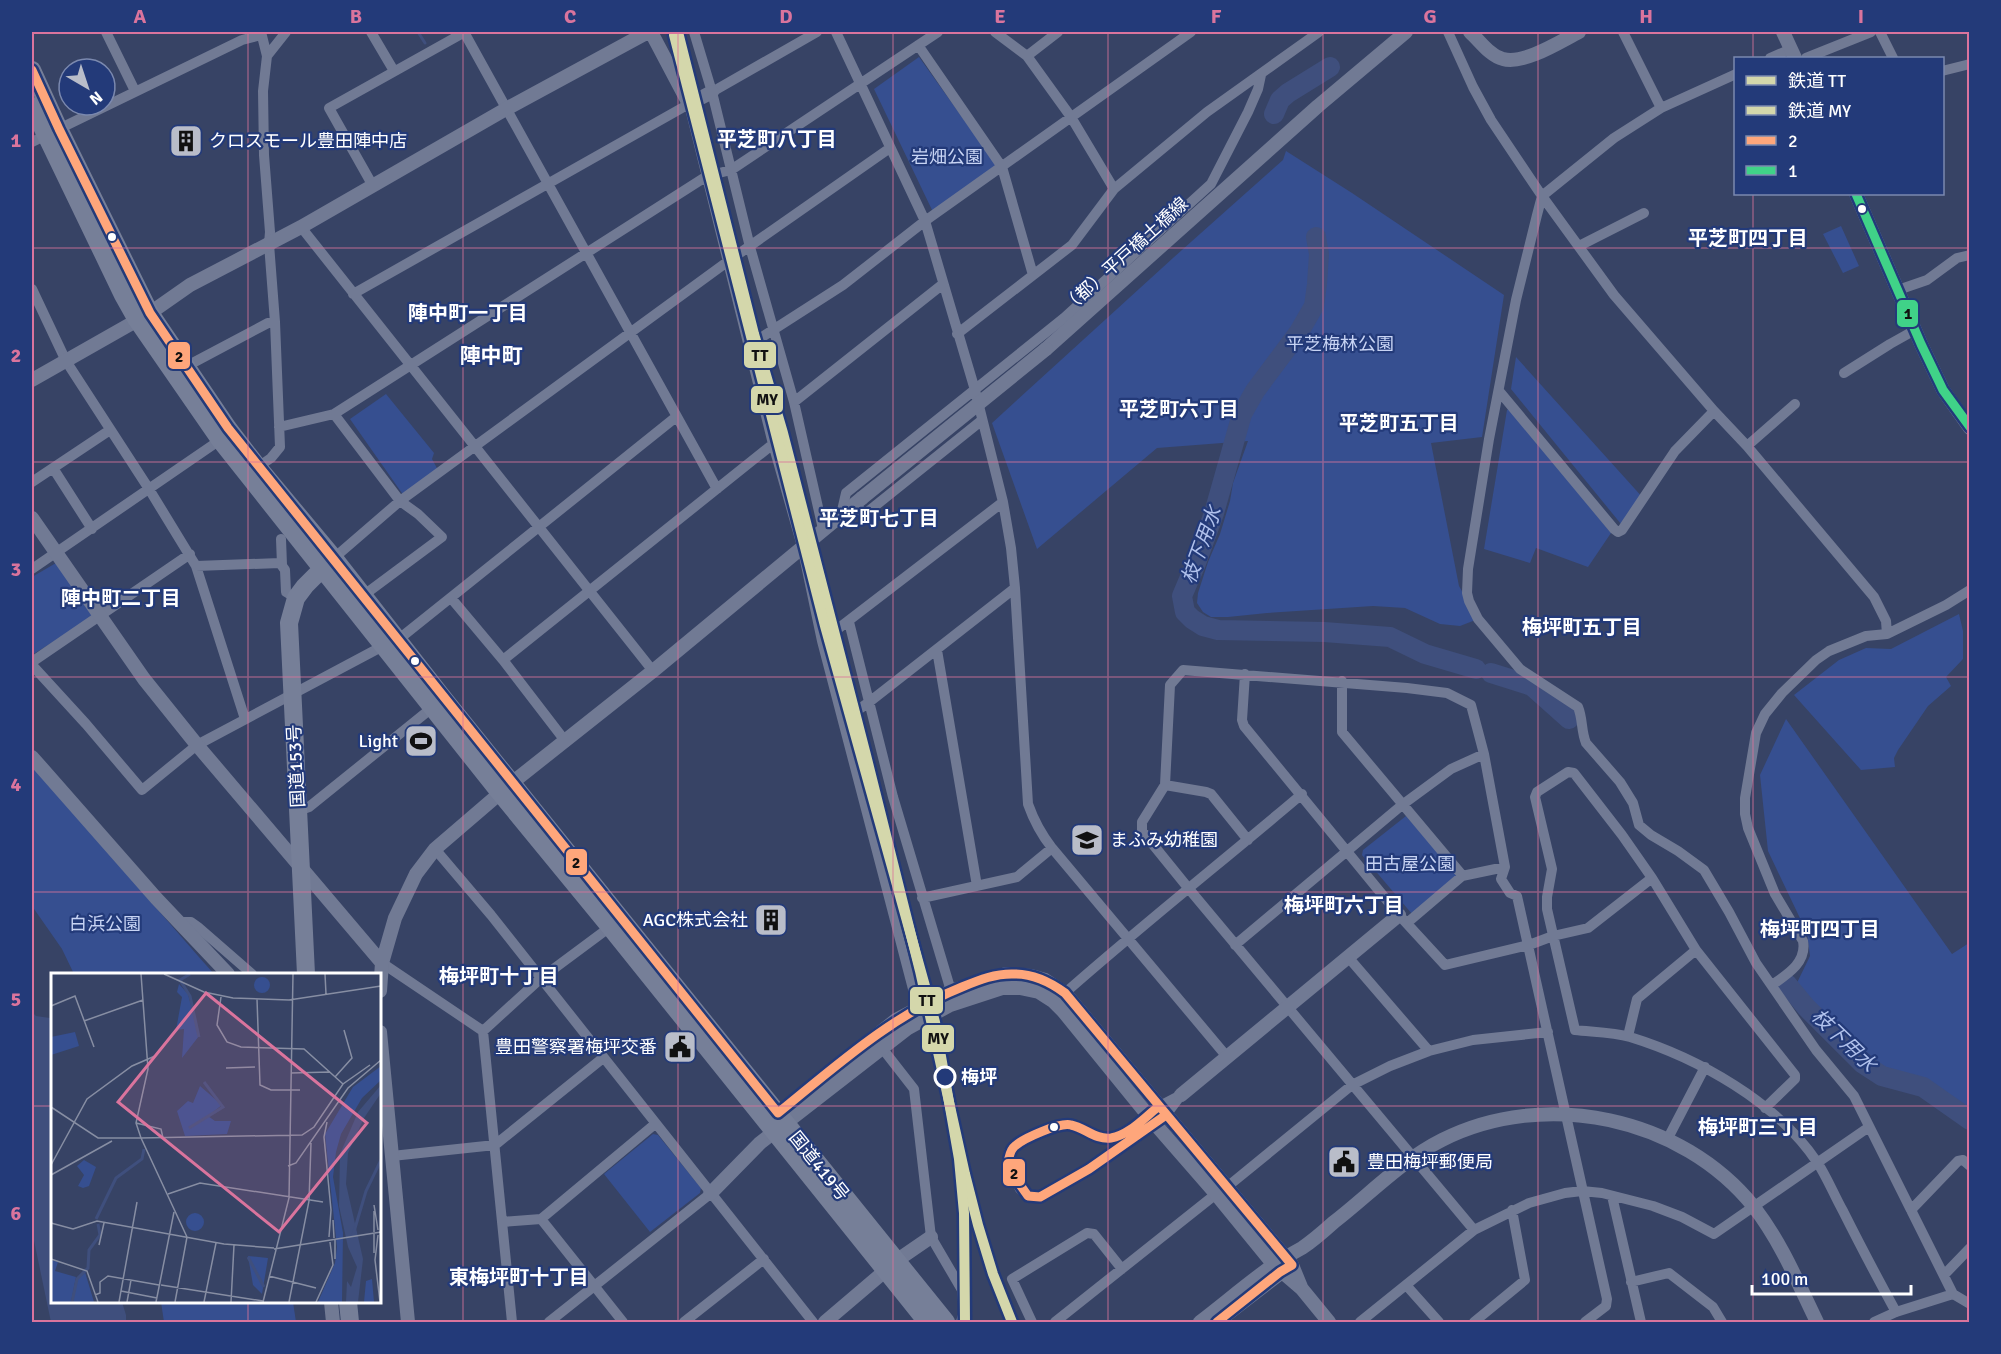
<svg xmlns="http://www.w3.org/2000/svg" width="2001" height="1354" font-family="Signika,'Noto Sans JP',sans-serif">
  <style>
    .green { fill: #364f90 }
    .water { fill: #3f4f7d }
    .lines { fill: none; stroke-linecap: round; stroke-linejoin: round }
    .stream { stroke: #3f4f7d; stroke-width: 3 }
    .river { stroke: #3f4f7d; stroke-width: 20 }
    .minor { stroke: #717a94; stroke-width: 10 }
    .tertiary { stroke: #717a94; stroke-width: 14 }
    .trunk { stroke: #767f98; stroke-width: 18 }
    .tertiary-bridge { stroke: #717a94; stroke-width: 14 }
    .bus-1-casing { stroke: #233a79; stroke-width: 14 }
    .bus-2-casing { stroke: #233a79; stroke-width: 14 }
    .bus-1 { stroke: #fea67b; stroke-width: 9 }
    .bus-2 { stroke: #40d288; stroke-width: 9 }
    .rail-1-casing { stroke: #233a79; stroke-width: 15 }
    .rail-2-casing { stroke: #233a79; stroke-width: 15 }
    .rail-1 { stroke: #d4d7ab; stroke-width: 10 }
    .rail-2 { stroke: #d4d7ab; stroke-width: 10 }
    .grid { fill: none; stroke: #da749d; stroke-width: 1.5; stroke-opacity: 0.55 }
    .bus-dot { fill: #fff; stroke: #233a79; stroke-width: 2 }
    .stop-dot { fill: #233a79; stroke: #fff; stroke-width: 3 }
    .labels { text-anchor: middle; stroke-width: 4.5; stroke-linejoin: round; paint-order: stroke }
    .poi-label { font-size: 18px; fill: #fff; stroke: #233a79; text-anchor: start }
    .park-label { font-size: 18px; fill: #c8d4f4; stroke: #233a79 }
    .street-label { font-size: 18px; fill: #fff; stroke: #233a79 }
    .stop-label { font-size: 18px; font-weight: bold; fill: #fff; stroke: #233a79; text-anchor: start }
    .neighbourhood-label { font-size: 20px; font-weight: bold; fill: #fff; stroke: #233a79 }
    .water-label { font-size: 20px; font-style: italic; fill: #b0c1ec; stroke: #233a79 }
    .quarter-label { font-size: 21px; font-weight: bold; fill: #fff; stroke: #233a79 }
    .inset-river { fill: none; stroke: #3f4f7d; stroke-width: 3 }
    .inset-road { fill: none; stroke: #878ea3; stroke-width: 1.5 }
    .view { fill: #da749d; fill-opacity: 0.15; stroke: #da749d; stroke-width: 3 }
    .inset-edge { fill: none; stroke: #fff; stroke-width: 3 }
    .line-badge { stroke: #233a79; stroke-width: 2 }
    .pale-badge-label { font-size: 16px; text-anchor: middle; font-weight: bold; fill: #111 }
    .neatline { fill: none; stroke: #da749d; stroke-width: 2 }
    .grid-label { font-size: 20px; text-anchor: middle; font-weight: bold; fill: #da749d }
  </style>
  <rect width="100%" height="100%" fill="#374365"/>
  <!-- green -->
  <path class="green" d="M919,57L997,166L933,212L874,89Z
    M1286,151L1352,193L1504,295L1482,437L1431,443L1459,586L1478,619L1460,626L1440,624L1405,608L1373,606L1267,613L1228,617H1211L1203,612L1197,603L1198,593L1208,562L1220,534L1230,501L1233,483L1248,441L1157,448L1037,549L992,423L1173,258L1283,160Z
    M1841,226L1859,266L1843,273L1823,234Z
    M1516,357L1644,499L1621,524L1511,389Z
    M386,394L434,453L432,459L438,470L404,496L350,419Z
    M1510,408L1611,533L1588,567L1536,548L1530,563L1484,549L1507,410Z
    M56,563L93,617L32,655V577Z
    M1959,614L1963,631V659L1946,677L1951,686L1928,706L1898,750L1894,758L1895,767L1861,770L1794,695L1839,660L1866,648L1891,649Z
    M1786,719L1952,954L1969,943V1114L1909,1089L1794,989L1810,956L1807,933L1768,851L1760,775Z
    M32,765L198,956L214,974H74L62,949L32,906Z
    M1406,816L1458,875L1412,914L1362,855L1363,850Z
    M653,1134L658,1135L701,1188L700,1193L650,1232L604,1174Z
    M161,1302H293L296,1322H164Z"/>
  <!-- water -->
  <path class="water" d="M32,1012L36,1016L50,1018L52,1024V1302H122L126,1315V1322H51L32,1231Z"/>
  <g class="lines">
    <!-- stream -->
    <path class="stream" d="M418,32L425,43"/>
    <!-- river -->
    <path class="river" d="M1274,114L1280,100L1288,93L1330,67
      M1316,237L1319,254L1317,284L1314,306L1299,332L1255,391L1242,414L1214,513L1196,563L1182,596L1185,612L1192,619L1203,626L1218,630L1324,632L1390,637L1425,654L1476,669
      M1491,673L1532,686L1569,719
      M1787,984L1806,1007L1862,1063L1882,1076L1923,1087L1970,1120"/>
    <!-- minor -->
    <path class="minor" d="M106,32L135,91
      M371,32L394,71
      M464,32L717,489
      M694,32L712,92L750,247L794,402L823,529
      M836,32L925,221L975,390L1003,502L1011,548L1015,588L1028,804C1034,821 1041,834 1052,848L1228,1058
      M995,32L1027,56L1071,117L1114,189
      M1448,32L1473,87L1491,120L1542,196L1614,295L1714,411L1747,446L1874,597L1886,621L1887,634
      M1623,32L1661,108
      M1880,32L1893,58
      M918,45L1002,167L1033,275
      M267,56L286,32
      M1027,56L1058,32
      M1770,58L1791,49
      M1806,58L1871,32
      M1942,71L1970,64
      M1736,74L1661,108L1614,138L1542,196L1537,215L1516,300L1489,439L1468,569L1467,593L1469,601L1478,619L1520,669L1578,707C1583,719 1581,731 1586,743L1620,782L1633,803L1639,825L1651,835L1678,851L1704,870L1729,912L1756,963L1816,1050L1854,1096L1953,1294L1970,1304
      M712,92L817,32
      M32,142L242,40L261,35
      M373,186L329,108L465,32
      M301,227L653,671
      M1579,246L1644,213
      M32,289L66,361L149,489L196,566L245,719
      M1898,290L1927,280L1957,258L1970,255
      M353,294L689,104L773,444L802,546L822,641L918,1008
      M957,334L1072,245L1114,189L1207,112L1319,32
      M748,346L843,285L925,221L1191,32
      M187,366L268,323L275,322
      M1844,373L1890,344L1915,330
      M1499,391L1614,529L1618,532L1622,530L1675,451L1714,411
      M794,402L943,284
      M334,414L400,501L418,514L442,537L364,595
      M279,427L334,414L707,176L731,170L938,32
      M1747,446L1795,404
      M258,467L271,458L280,447L275,322L269,244L270,232L264,155L263,91L267,56L261,32
      M53,468L92,529
      M32,482L110,430
      M853,504L865,514L981,421
      M841,515L846,493L1064,318L1211,184L1248,112L1258,89L1261,75
      M281,539L282,565
      M334,558L400,501L727,262L890,148
      M196,566L280,563L285,570L286,592L296,598
      M32,569L220,440
      M451,598L503,660L566,742
      M849,622L893,797L951,991
      M399,639L676,417
      M822,641L1003,502
      M937,650L977,886
      M503,660L773,444
      M32,662L190,554
      M32,665L86,724L142,790L197,745L383,646
      M1245,674L1242,720L1244,726L1399,915L1445,965L1529,945L1553,936L1588,928L1652,878
      M1342,681V732L1462,875L1461,877L1407,923
      M843,720L868,703L1015,588
      M1165,785L1206,792L1211,794L1248,840
      M298,811L309,807L433,707
      M435,849L491,915L813,1322
      M1462,876L1505,867
      M922,898L1017,877L1052,848
      M179,922H191L198,927L252,974
      M1235,945L1402,805L1451,769L1484,754
      M1348,957L1429,1051
      M382,963L483,1031L512,1322
      M1772,985C1788,974 1807,962 1803,941L1775,894L1748,828L1745,814V798L1756,733L1765,714L1782,693L1816,660L1829,651L1866,636L1887,634L1946,605L1970,590
      M1065,993C1142,925 1223,861 1302,794
      M483,1031L540,979L610,927
      M1628,1036L1637,999L1696,950
      M882,1048L914,1089L931,1237L962,1290L964,1312L961,1322
      M1181,1095L1166,1115L1155,1124L1089,1169L1040,1197L1028,1196L1020,1189L1007,1162L1009,1152L1020,1142L1063,1124L1073,1125L1097,1137L1112,1138L1126,1132L1158,1107Z
      M1765,1108L1795,1079V1075L1696,950L1652,878L1622,835L1574,773L1568,772L1537,792L1535,797L1552,869L1547,897V909L1575,1030C1593,1032 1613,1032 1630,1037C1698,1058 1777,1102 1817,1162C1827,1177 1834,1195 1843,1211C1860,1245 1878,1279 1896,1312
      M1667,1140L1705,1067
      M392,1156L495,1145L603,1058
      M1227,1187L1352,1085L1390,1066L1429,1051L1473,1040L1548,1032
      M1612,1196L1641,1322
      M1911,1210L1958,1161L1963,1160L1970,1166
      M502,1222L541,1219
      M1474,1230L1189,889L1142,831V822L1165,785L1170,685L1183,670L1407,688L1447,693L1471,705L1484,754L1505,867L1501,879L1510,893L1517,896L1607,1299L1606,1306L1585,1322
      M1944,1275L1970,1248
      M1631,1282L1669,1273L1713,1307L1722,1322
      M1406,1285L1439,1322
      M549,1322L710,1194
      M623,1322L541,1219L655,1124
      M684,1322L764,1259
      M1032,1322L1012,1279L1087,1233L1094,1234L1122,1269
      M1055,1322L1216,1194
      M1360,1322L1474,1230L1529,1203L1565,1193L1582,1191L1602,1193L1653,1206L1682,1217L1714,1234L1869,1127
      M1474,1322L1525,1280L1512,1210
      M1874,1322L1896,1312L1953,1294"/>
    <!-- tertiary -->
    <path class="tertiary" d="M651,32L689,104L712,92
      M1470,32C1480,41 1490,56 1503,59C1524,65 1561,41 1579,32
      M1783,32L1795,58
      M1856,194L1921,344L1943,390L1970,428
      M1046,349L1318,106L1406,32
      M32,380L150,313L190,285L301,227L506,109L648,32
      M32,518L144,679L197,745L382,963
      M32,757L156,898L228,974
      M380,991L382,963L395,918L416,874L435,849L513,782L653,671L862,498
      M380,1032L408,1322
      M1181,1095L1399,915
      M772,1118L896,1020L951,991L1006,974L1031,976L1045,980L1065,993L1292,1265L1301,1287
      M710,1194L760,1143L908,1028L950,1005L1002,988H1020L1039,992L1053,1001L1063,1011L1155,1124L1216,1194L1274,1265L1302,1289L1329,1322
      M896,1261L931,1237
      M331,1302L333,1322
      M825,1322L885,1271
      M1200,1322C1225,1303 1249,1282 1275,1264C1284,1258 1293,1253 1302,1248C1314,1240 1324,1231 1334,1222C1369,1195 1402,1160 1442,1140C1545,1088 1682,1117 1754,1207C1781,1242 1798,1283 1817,1322
      M1217,1322L1286,1269"/>
    <!-- trunk -->
    <path class="trunk" d="M32,70L59,129L150,313L228,428L258,467L334,558L441,695L946,1322
      M32,106L123,295L137,320L220,440L500,793L610,927L927,1322
      M306,974L289,623L296,598L305,586L329,562
      M348,1302L350,1322"/>
    <!-- tertiary-bridge -->
    <path class="tertiary-bridge" d="M862,498L1046,349"/>
    <!-- bus-1 casing -->
    <g class="bus-1-casing">
      <path id="bus-1" d="M32,70L59,129L150,313L228,428L778,1113
        M1158,1107C1144,1118 1129,1135 1111,1138C1096,1140 1085,1128 1071,1125C1060,1122 1024,1138 1015,1146C1011,1149 1010,1153 1009,1158L1016,1179L1028,1196L1040,1197L1089,1169L1166,1115
        M778,1113C836,1066 892,1015 962,987C979,980 996,973 1015,974C1033,974 1050,982 1065,993L1292,1265
        M1217,1322L1280,1272L1292,1265"/>
    </g>
    <!-- bus-2 casing -->
    <g class="bus-2-casing">
      <path id="bus-2" d="M1856,194L1921,344L1943,390L1970,427"/>
    </g>
    <!-- bus-1 -->
    <use href="#bus-1" class="bus-1"/>
    <!-- bus-2 -->
    <use href="#bus-2" class="bus-2"/>
    <!-- rail-1 casing -->
    <g class="rail-1-casing">
      <path id="rail-1" d="M678,32L754,334L783,433L866,755L920,971L965,1174L978,1225L993,1274L1012,1322"/>
    </g>
    <!-- rail-2 casing -->
    <g class="rail-2-casing">
      <path id="rail-2" d="M674,35L825,626L935,1022L959,1159L964,1213L965,1322"/>
    </g>
    <!-- rail-1 -->
    <use href="#rail-1" class="rail-1"/>
    <!-- rail-2 -->
    <use href="#rail-2" class="rail-2"/>
  </g>
  <!-- grid -->
  <path class="grid" d="M248,32V974M463,32V1322M678,32V1322M893,32V1322M1108,32V1322M1323,32V1322M1538,32V1322M1753,32V58M1753,194V1322M32,248H1970M32,462H1970M32,677H1970M32,892H1970M32,1106H52M380,1106H1970M248,1302V1322"/>
  <!-- icons -->
  <defs>
    <g id="building-square" transform="scale(1.725)"><rect x="-9" y="-9" width="18" height="18" rx="4" fill="#b9bdc9" stroke="#233a79"/><path d="M-4-6H4V6H1V3H-1V6H-4ZM-2.5-4.3h1.7v1.8h-1.7ZM.8-4.3h1.7v1.8H.8ZM-2.5-1h1.7V.8h-1.7ZM.8-1h1.7V.8H.8Z" fill="#111"/></g>
    <g id="stadium-square" transform="scale(1.725)"><rect x="-9" y="-9" width="18" height="18" rx="4" fill="#b9bdc9" stroke="#233a79"/><path d="M0-5a6.5 5 0 1 0 0 10a6.5 5 0 1 0 0-10ZM-3.5-1.8h7v3.6h-7Z" fill="#111"/></g>
    <g id="school-square" transform="scale(1.725)"><rect x="-9" y="-9" width="18" height="18" rx="4" fill="#b9bdc9" stroke="#233a79"/><path d="M0-5L7-2L0 1L-7-2ZM-4 1L0 2.5L4 1V4Q0 6-4 4Z" fill="#111"/></g>
    <g id="civic-square" transform="scale(1.725)"><rect x="-9" y="-9" width="18" height="18" rx="4" fill="#b9bdc9" stroke="#233a79"/><path d="M-.6-6.5H3V-4.5H.6V-3L4-1V1h2V6H-6V1h2V-1L-.6-3ZM-1.2 2.5V6h2.4V2.5Z" fill="#111"/></g>
  </defs>
  <g fill-rule="evenodd">
    <use href="#building-square" x="186" y="141"/>
    <use href="#stadium-square" x="421" y="741"/>
    <use href="#school-square" x="1087" y="840"/>
    <use href="#building-square" x="771" y="920"/>
    <use href="#civic-square" x="680" y="1047"/>
    <use href="#civic-square" x="1344" y="1162"/>
  </g>
  <!-- markers -->
  <g class="bus-dot">
    <circle cx="1862" cy="209" r="5"/>
    <circle cx="112" cy="237" r="5"/>
    <circle cx="415" cy="661" r="5"/>
    <circle cx="1054" cy="1127" r="5"/>
  </g>
  <circle class="stop-dot" cx="945" cy="1077" r="10"/>
  <g class="labels">
    <!-- poi labels -->
    <g class="poi-label">
      <text x="209" y="147">クロスモール豊田陣中店</text>
      <text x="398" y="747" text-anchor="end">Light</text>
      <text x="1110" y="846">まふみ幼稚園</text>
      <text x="748" y="926" text-anchor="end">AGC株式会社</text>
      <text x="657" y="1053" text-anchor="end">豊田警察署梅坪交番</text>
      <text x="1367" y="1168">豊田梅坪郵便局</text>
    </g>
    <!-- park labels -->
    <g class="park-label">
      <text x="947" y="163">岩畑公園</text>
      <text x="1340" y="350">平芝梅林公園</text>
      <text x="1410" y="870">田古屋公園</text>
      <text x="105" y="930">白浜公園</text>
    </g>
    <!-- street labels -->
    <g class="street-label">
      <text transform="translate(1125 255) rotate(-42)" y="6">（都）平戸橋土橋線</text>
      <text transform="translate(296 766) rotate(-93)" y="6">国道153号</text>
      <text transform="translate(819 1166) rotate(51)" y="6">国道419号</text>
    </g>
    <!-- stop labels -->
    <g class="stop-label">
      <text x="961" y="1083">梅坪</text>
    </g>
    <!-- neighbourhood labels -->
    <g class="neighbourhood-label">
      <text x="777" y="146">平芝町八丁目</text>
      <text x="1748" y="245">平芝町四丁目</text>
      <text x="468" y="320">陣中町一丁目</text>
      <text x="1179" y="416">平芝町六丁目</text>
      <text x="1399" y="430">平芝町五丁目</text>
      <text x="879" y="525">平芝町七丁目</text>
      <text x="121" y="605">陣中町二丁目</text>
      <text x="1582" y="634">梅坪町五丁目</text>
      <text x="1344" y="912">梅坪町六丁目</text>
      <text x="1820" y="936">梅坪町四丁目</text>
      <text x="499" y="983">梅坪町十丁目</text>
      <text x="1758" y="1134">梅坪町三丁目</text>
      <text x="519" y="1284">東梅坪町十丁目</text>
    </g>
    <!-- water labels -->
    <g class="water-label">
      <text transform="translate(1201 545) rotate(-70)" y="7">枝下用水</text>
      <text transform="translate(1844 1040) rotate(44)" y="7">枝下用水</text>
    </g>
    <!-- quarter labels -->
    <g class="quarter-label">
      <text x="491" y="363">陣中町</text>
    </g>
  </g>
  <!-- overview -->
  <g transform="translate(51 973)">
    <rect width="330" height="330" fill="#374365"/>
    <path d="M203 12a8 8 0 1 1 16 0a8 8 0 1 1-16 0ZM128,11L137,21L148,63L131,85L133,56L125,57L131,24L126,19ZM24,59L28,73L0,82V64ZM330,93V107L311,125L290,161L285,179L282,204L292,260L291,329H267L284,290L286,274L274,161L302,114ZM149,113L171,132L157,143L164,148H180L176,161L134,163L126,138L137,128L142,130ZM33,187L45,194L38,213L32,215L27,213L33,202L26,193ZM135 249a9 9 0 1 1 18 0a9 9 0 1 1-18 0ZM197,283L217,285L211,321L202,312ZM0,287L7,289L4,298L25,304L20,329H0ZM34,299L43,329H22L26,306ZM321,306L323,329H313L315,308Z" fill="#364f90"/>
    <path d="M330,112V120L313,145L297,180L295,211L312,286L307,329H295L296,308L300,314L306,294L297,274L288,233L289,181L307,139Z" fill="#3f4f7d"/>
    <path class="inset-river" d="M139,1L129,7L139,23L148,64M138,155L172,134L153,109M45,246L65,205L91,186L93,176M302,262L315,218L330,187M197,284L213,314M21,329L26,306L37,295L38,277L49,262L47,251"/>
    <path class="inset-road" d="M90,1L97,96L85,150L90,165L251,162L263,154L292,111L319,92M113,1L153,19L182,25L238,27L330,13M274,1L275,21M170,24L166,52L176,69L190,74L253,76L292,111M206,26L209,112L220,117H249M0,33L24,23L43,74M33,48L92,27M175,95L204,94M240,100L279,99M284,104L301,85L293,57M0,134L47,165H90L136,264L124,329M276,149L273,164L280,237L278,264M85,150L110,156L112,165M0,192L36,126L81,93L104,83M237,193L245,190L297,115L330,87M0,202L61,168M117,221L149,210L272,229M323,232L327,257M282,247L283,265M0,250L22,256L46,248L173,271L223,275M323,259V238M323,261V280M327,262L324,287L329,329M48,272L53,250M223,276L330,259M0,286L36,298L47,329M284,286V267M218,303L265,315M110,312L212,328M70,318L106,325M44,322L49,320V309L57,303L108,312M68,329L86,229M76,329L80,307M105,329L123,239M153,329L165,270M180,329L183,272M212,329L238,225L242,1M238,329L258,228L260,170M265,329L282,292L279,269"/>
    <path class="view" d="M155,20L316,150L228,259L67,129Z"/>
    <rect width="330" height="330" class="inset-edge"/>
  </g>
  <g class="line-badge">
    <rect x="1896" y="299" width="23" height="29" rx="6" fill="#40d288"/>
    <rect x="743" y="341" width="34" height="28" rx="6" fill="#d4d7ab"/>
    <rect x="167" y="341" width="24" height="29" rx="6" fill="#fea67b"/>
    <rect x="750" y="385" width="34" height="29" rx="6" fill="#d4d7ab"/>
    <rect x="565" y="848" width="23" height="28" rx="6" fill="#fea67b"/>
    <rect x="909" y="986" width="35" height="29" rx="6" fill="#d4d7ab"/>
    <rect x="921" y="1024" width="34" height="29" rx="6" fill="#d4d7ab"/>
    <rect x="1002" y="1158" width="24" height="29" rx="6" fill="#fea67b"/>
  </g>
  <g class="pale-badge-label">
    <text x="1908" y="319">1</text>
    <text x="760" y="361">TT</text>
    <text x="179" y="362">2</text>
    <text x="767" y="405">MY</text>
    <text x="576" y="868">2</text>
    <text x="927" y="1006">TT</text>
    <text x="938" y="1044">MY</text>
    <text x="1014" y="1179">2</text>
  </g>
  <!-- border -->
  <rect width="2001" height="1354" fill="none" stroke="#233a79" stroke-width="66"/>
  <!-- legend -->
  <rect x="1734" y="57" width="210" height="138" fill="#233a79" stroke="#7b89af" stroke-width="1.5"/>
  <rect x="1746" y="76" width="30" height="9" fill="#d4d7ab" stroke="#7b89af" stroke-width="1.5"/>
  <text x="1788" y="87" font-size="18" fill="#ffffff">鉄道 TT</text>
  <rect x="1746" y="106" width="30" height="9" fill="#d4d7ab" stroke="#7b89af" stroke-width="1.5"/>
  <text x="1788" y="117" font-size="18" fill="#ffffff">鉄道 MY</text>
  <rect x="1746" y="136" width="30" height="9" fill="#fea67b" stroke="#7b89af" stroke-width="1.5"/>
  <text x="1788" y="147" font-size="18" fill="#ffffff">2</text>
  <rect x="1746" y="166" width="30" height="9" fill="#40d288" stroke="#7b89af" stroke-width="1.5"/>
  <text x="1788" y="177" font-size="18" fill="#ffffff">1</text>
  <!-- north arrow -->
  <g transform="translate(87 87) rotate(141)"><circle r="28" fill="#233a79" stroke="#7b89af" stroke-width="1.5"/>
  <path d="M0-4.5L10 22L0 15L-10 22Z" fill="#b9bdc9"/>
  <text y="-9" font-size="16" font-weight="bold" text-anchor="middle" fill="#ffffff">N</text>
  </g>
  <!-- scale -->
  <path d="M1752 1285v9h159v-9" fill="none" stroke="#ffffff" stroke-width="3"/>
  <text x="1761" y="1285" font-size="18" fill="#ffffff" stroke="#233a79" stroke-width="4.5" paint-order="stroke">100 m</text>
  <rect x="33" y="33" width="1935" height="1288" class="neatline"/>
  <g class="grid-label">
    <text x="140" y="23">A</text>
    <text x="356" y="23">B</text>
    <text x="570" y="23">C</text>
    <text x="786" y="23">D</text>
    <text x="1000" y="23">E</text>
    <text x="1216" y="23">F</text>
    <text x="1430" y="23">G</text>
    <text x="1646" y="23">H</text>
    <text x="1861" y="23">I</text>
    <text x="16" y="147">1</text>
    <text x="16" y="362">2</text>
    <text x="16" y="576">3</text>
    <text x="16" y="791">4</text>
    <text x="16" y="1006">5</text>
    <text x="16" y="1220">6</text>
  </g>
</svg>
